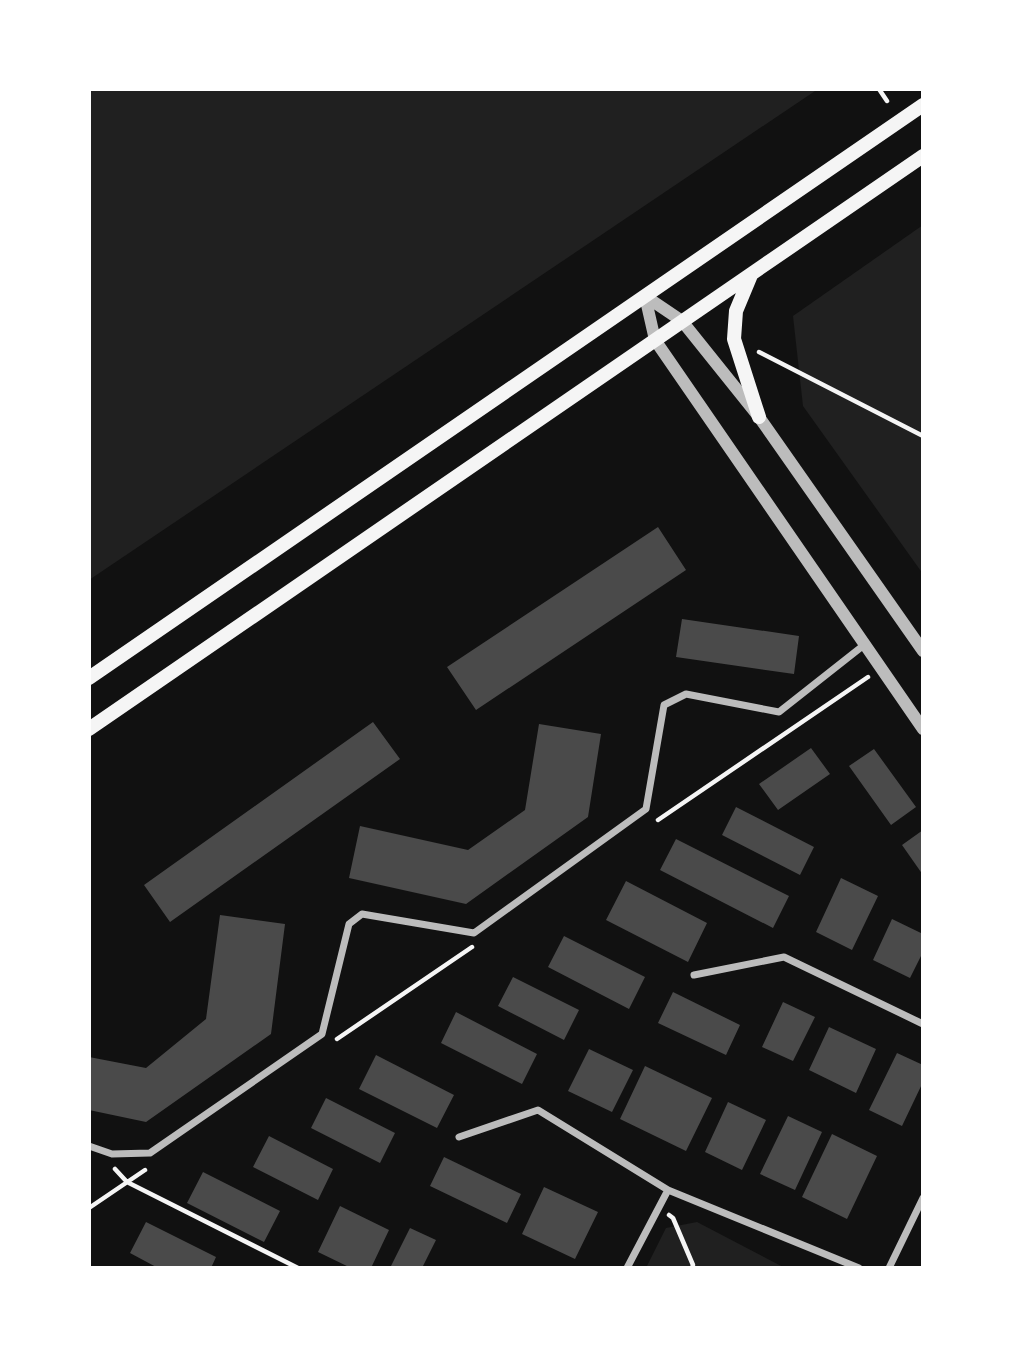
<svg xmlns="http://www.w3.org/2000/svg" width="1012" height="1357" font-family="Merriweather,serif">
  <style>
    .green { fill: #202020 }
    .building { fill: #4a4a4a }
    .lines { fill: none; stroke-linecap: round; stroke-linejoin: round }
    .path { stroke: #f5f5f5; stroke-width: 4.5 }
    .minor { stroke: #bcbcbc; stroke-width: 7 }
    .tertiary { stroke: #bcbcbc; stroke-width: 12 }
    .secondary { stroke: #f5f5f5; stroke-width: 14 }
  </style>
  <rect width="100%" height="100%" fill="#111"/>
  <!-- green -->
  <path class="green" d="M89,89H818L89,580Z
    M923,225V574L803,406L793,316Z
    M697,1222L785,1268H646L666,1228Z"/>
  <!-- building -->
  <path class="building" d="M658,527L686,570L476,710L447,667Z
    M682,619L799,636L794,674L676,657Z
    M373,722L400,759L170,922L144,885Z
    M539,724L601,734L588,817L466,904L349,878L360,826L468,850L525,810Z
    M811,748L830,774L778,810L759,784Z
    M874,749L916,807L891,825L849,766Z
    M736,807L814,847L800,875L722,835Z
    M923,830V875L902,845Z
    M676,839L789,896L773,928L660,870Z
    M841,878L878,896L852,950L816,932Z
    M626,881L707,923L688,962L606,920Z
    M220,915L285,924L271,1034L146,1122L89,1110V1057L146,1068L206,1019Z
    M892,919L923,934V952L910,978L873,960Z
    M564,936L645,977L629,1009L548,967Z
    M513,977L579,1010L564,1040L498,1006Z
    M673,992L740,1025L726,1055L658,1023Z
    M783,1002L815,1017L793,1061L762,1047Z
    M456,1012L537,1054L522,1084L441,1043Z
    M829,1027L876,1049L856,1093L809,1070Z
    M589,1049L633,1070L612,1112L568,1091Z
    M897,1053L923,1065V1082L902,1126L869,1110Z
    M376,1055L454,1095L437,1128L359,1089Z
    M645,1066L712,1098L686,1151L620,1119Z
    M326,1098L395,1133L380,1163L311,1128Z
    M728,1102L766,1120L742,1170L705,1152Z
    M788,1116L822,1132L795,1190L760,1174Z
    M832,1134L877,1156L847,1219L802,1197Z
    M269,1136L333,1169L318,1200L253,1167Z
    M444,1157L521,1194L507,1223L430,1186Z
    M203,1172L280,1211L264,1242L187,1203Z
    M544,1187L598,1212L575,1259L522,1234Z
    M340,1206L389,1230L371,1268H351L318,1252Z
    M146,1222L216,1257L211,1268H158L130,1253Z
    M410,1228L436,1240L422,1268H390Z"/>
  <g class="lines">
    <!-- path -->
    <path class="path" d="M879,89L887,101
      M759,352L923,436
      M658,820L868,677
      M337,1039L472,947
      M115,1169L127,1182L298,1268
      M89,1208L145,1170
      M669,1215L673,1218L693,1265L692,1268"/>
    <!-- minor -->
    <path class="minor" d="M694,975L784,957L923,1024
      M459,1137L538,1110L668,1190L859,1268
      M89,1146L112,1154L150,1153L322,1034L349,924L362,914L474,933L646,809L664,705L686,694L779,712L864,645
      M627,1268L668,1190
      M889,1268L923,1198"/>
    <!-- tertiary -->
    <path class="tertiary" d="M645,296L655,340L923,729
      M645,296L682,321L759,417L923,651"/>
    <!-- secondary -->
    <path class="secondary" d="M751,275L736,311L734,339L759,417
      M89,678L923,105
      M89,729L923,156"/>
  </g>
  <!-- border -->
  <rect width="1012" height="1357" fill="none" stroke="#ffffff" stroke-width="182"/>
</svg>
